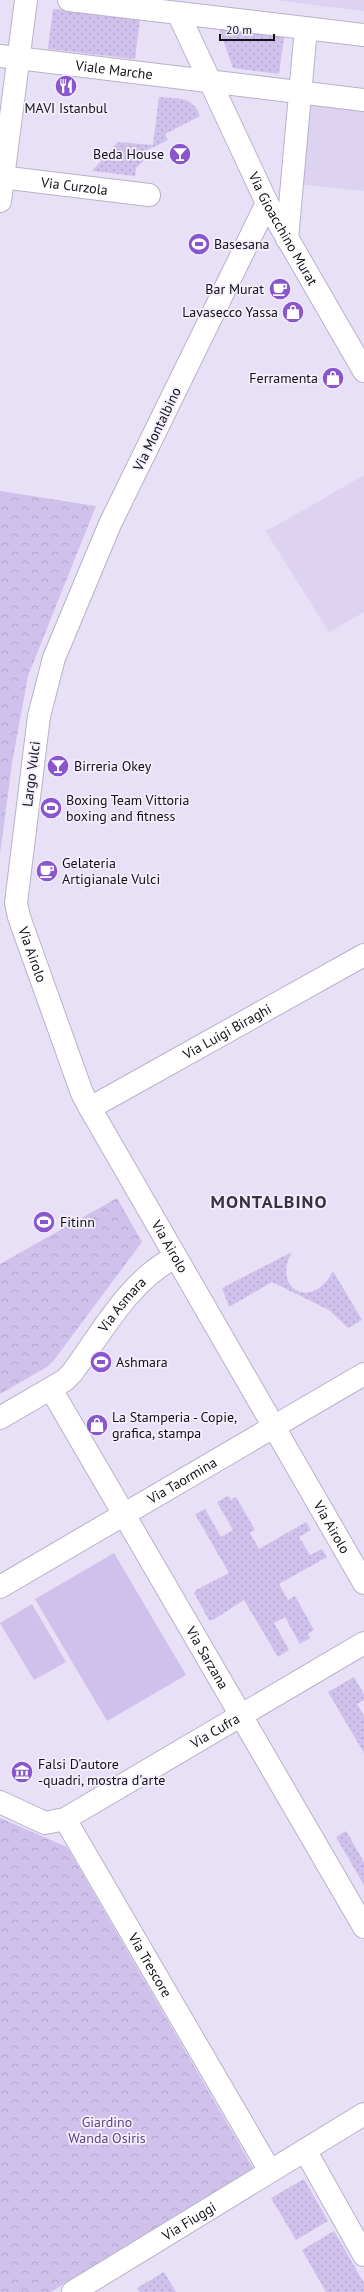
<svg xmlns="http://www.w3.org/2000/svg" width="364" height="2292" font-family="'PT Sans',sans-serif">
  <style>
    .built { fill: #ddd3f0 }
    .grass { fill: url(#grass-dots) }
    .forest { fill: url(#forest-crowns) }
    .pitch { fill: #cfc1eb }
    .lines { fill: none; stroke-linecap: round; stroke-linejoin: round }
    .minor-casing { stroke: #b9b1c7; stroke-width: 24 }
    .major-casing { stroke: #b9b1c7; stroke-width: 24 }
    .minor { stroke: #fff; stroke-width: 22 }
    .major { stroke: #fff; stroke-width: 22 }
    .labels { text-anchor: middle; stroke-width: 3.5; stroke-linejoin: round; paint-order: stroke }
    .street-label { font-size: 14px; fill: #131018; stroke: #f4effd }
    .poi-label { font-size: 14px; fill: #131018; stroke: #f4effd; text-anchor: start }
    .park-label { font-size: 14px; fill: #5c4481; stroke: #f4effd }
    .district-label { font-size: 18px; font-weight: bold; letter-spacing: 1px; fill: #373142; stroke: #f4effd }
  </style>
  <defs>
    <pattern id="grass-dots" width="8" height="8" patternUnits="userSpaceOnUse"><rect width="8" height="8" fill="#cfc1eb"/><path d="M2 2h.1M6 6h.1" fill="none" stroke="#b1a5c9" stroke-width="1.8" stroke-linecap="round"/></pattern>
    <pattern id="forest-crowns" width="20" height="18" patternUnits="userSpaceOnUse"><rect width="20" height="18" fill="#cfc1eb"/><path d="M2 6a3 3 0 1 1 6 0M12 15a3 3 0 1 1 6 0" fill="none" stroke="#b1a5c9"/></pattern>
  </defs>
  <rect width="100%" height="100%" fill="#e8e0f7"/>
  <!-- built -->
  <path class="built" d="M275,0H364V11L322,6Z
    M301,94L364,102V191L295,184Z
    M364,475V612L329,632L265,530L274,527Z"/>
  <!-- grass -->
  <path class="grass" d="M53,9L140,19L135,59L48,49Z
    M219,29L284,37L279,74L233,68Z
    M159,97C179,99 193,96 200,116L165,134L168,140L139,154L144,160L136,168L135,176L92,171L118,142L153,145Z
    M292,1252C271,1288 312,1312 333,1271L362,1320L348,1328L329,1310L272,1282L229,1307L222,1288Z
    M228,1496L231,1500L236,1497L255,1530L250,1533L259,1549L306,1522L311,1530L299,1537L310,1555L322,1549L327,1557L279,1584L288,1600L295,1596L314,1630L308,1634L310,1638L300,1644L285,1617L274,1623L289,1650L278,1657L244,1600L213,1620H209L194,1593L196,1590L229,1573L195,1514L205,1509L221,1537L233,1530L217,1502Z
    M354,1677L364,1694V1700L357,1704L364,1716V1753L328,1692Z
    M346,1831L364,1862V1885L336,1837Z
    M304,2179L328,2221L296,2240L271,2198Z
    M334,2231L364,2283V2292H326L302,2250Z
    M164,2272L176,2292H140L137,2288Z"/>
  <!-- forest -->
  <path class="forest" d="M0,491L96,506L28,676L12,763L0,854Z
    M117,1198L142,1242L54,1360L47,1367L0,1394V1264Z
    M0,1818L67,1847L253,2168L51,2292H0Z"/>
  <!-- pitch -->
  <path class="pitch" d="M114,1553L186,1675L107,1721L35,1599Z
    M32,1604L66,1662L34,1680L0,1623Z"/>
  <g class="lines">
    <!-- minor casing -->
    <g class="minor-casing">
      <g id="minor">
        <path id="s1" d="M0,177L149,195"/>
        <path d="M0,201L26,0"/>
        <path id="s2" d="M267,203L110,524L54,658L39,716L16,903L19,917L82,1093L90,1108L364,1583"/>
        <path id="s3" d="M90,1108L364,955"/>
        <path id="s4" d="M51,1389L364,1927"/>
        <path id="s5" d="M0,1418L65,1380L72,1373C102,1332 129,1281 175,1257"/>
        <path id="s6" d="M0,1587L364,1374"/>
        <path id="s7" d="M0,1802L45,1823L65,1819L364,1643"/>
        <path id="s8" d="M65,1819L270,2171"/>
        <path d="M305,2150L364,2255"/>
        <path id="s9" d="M73,2292L364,2114"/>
      </g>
    </g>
    <!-- major casing -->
    <g class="major-casing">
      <g id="major">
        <path d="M69,0L364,35"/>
        <path id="s10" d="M178,13L267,203L364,371"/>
        <path id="s11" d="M0,56L364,100"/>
        <path d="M287,239L306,28"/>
      </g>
    </g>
    <!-- minor -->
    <use href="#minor" class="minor"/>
    <!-- major -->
    <use href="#major" class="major"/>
  </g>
  <!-- icons -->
  <defs>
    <g id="restaurant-disc" transform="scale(1.15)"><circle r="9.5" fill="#8a56ce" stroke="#f4effd"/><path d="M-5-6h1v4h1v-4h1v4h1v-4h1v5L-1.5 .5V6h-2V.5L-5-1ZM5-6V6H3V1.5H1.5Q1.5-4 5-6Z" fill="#fff"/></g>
    <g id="bar-disc" transform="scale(1.15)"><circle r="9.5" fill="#8a56ce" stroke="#f4effd"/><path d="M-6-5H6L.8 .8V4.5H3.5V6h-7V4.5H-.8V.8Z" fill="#fff"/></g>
    <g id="stadium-disc" transform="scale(1.15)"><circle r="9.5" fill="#8a56ce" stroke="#f4effd"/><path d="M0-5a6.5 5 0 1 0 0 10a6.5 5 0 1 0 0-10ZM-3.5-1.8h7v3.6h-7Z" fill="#fff"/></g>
    <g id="cafe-disc" transform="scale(1.15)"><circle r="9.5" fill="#8a56ce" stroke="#f4effd"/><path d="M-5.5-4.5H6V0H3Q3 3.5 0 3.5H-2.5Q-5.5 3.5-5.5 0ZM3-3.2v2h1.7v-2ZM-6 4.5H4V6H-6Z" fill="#fff"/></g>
    <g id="shop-disc" transform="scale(1.15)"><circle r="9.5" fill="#8a56ce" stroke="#f4effd"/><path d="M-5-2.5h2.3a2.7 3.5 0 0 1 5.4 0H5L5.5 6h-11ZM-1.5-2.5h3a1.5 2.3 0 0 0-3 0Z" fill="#fff"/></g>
    <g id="museum-disc" transform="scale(1.15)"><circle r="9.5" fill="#8a56ce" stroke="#f4effd"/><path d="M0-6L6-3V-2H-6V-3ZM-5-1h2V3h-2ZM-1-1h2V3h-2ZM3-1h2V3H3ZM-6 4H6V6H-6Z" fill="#fff"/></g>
  </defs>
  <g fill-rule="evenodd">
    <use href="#restaurant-disc" x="66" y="86"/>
    <use href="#bar-disc" x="180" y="154"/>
    <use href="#stadium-disc" x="199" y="244"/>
    <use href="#cafe-disc" x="280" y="289"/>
    <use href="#shop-disc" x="293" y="312"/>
    <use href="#shop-disc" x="333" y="378"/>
    <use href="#bar-disc" x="58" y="766"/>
    <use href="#stadium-disc" x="51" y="808"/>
    <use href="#cafe-disc" x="47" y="871"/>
    <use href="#stadium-disc" x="44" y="1222"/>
    <use href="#stadium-disc" x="101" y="1362"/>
    <use href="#shop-disc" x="97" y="1425"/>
    <use href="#museum-disc" x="22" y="1772"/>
  </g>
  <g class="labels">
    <!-- street labels -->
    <g class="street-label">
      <text dy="5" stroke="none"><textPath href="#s11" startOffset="115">Viale Marche</textPath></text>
      <text dy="5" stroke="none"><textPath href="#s1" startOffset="75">Via Curzola</textPath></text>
      <text dy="5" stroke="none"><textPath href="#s10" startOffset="240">Via Gioacchino Murat</textPath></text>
      <text transform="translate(157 429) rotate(-64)" y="5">Via Montalbino</text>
      <text transform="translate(31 774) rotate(-83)" y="5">Largo Vulci</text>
      <text dy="5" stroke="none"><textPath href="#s2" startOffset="805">Via Airolo</textPath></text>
      <text dy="5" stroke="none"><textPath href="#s3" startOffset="157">Via Luigi Biraghi</textPath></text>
      <text dy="5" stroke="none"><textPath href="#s2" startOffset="1129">Via Airolo</textPath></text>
      <text dy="5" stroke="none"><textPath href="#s5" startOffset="170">Via Asmara</textPath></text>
      <text dy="5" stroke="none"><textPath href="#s6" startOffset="211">Via Taormina</textPath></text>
      <text dy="5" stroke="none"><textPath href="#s2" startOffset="1453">Via Airolo</textPath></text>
      <text dy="5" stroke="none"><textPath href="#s4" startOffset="311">Via Sarzana</textPath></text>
      <text dy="5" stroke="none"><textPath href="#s7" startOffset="244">Via Cufra</textPath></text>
      <text dy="5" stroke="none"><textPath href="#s8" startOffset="169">Via Trescore</textPath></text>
      <text dy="5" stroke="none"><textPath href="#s9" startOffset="136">Via Fiuggi</textPath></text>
    </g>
    <!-- poi labels -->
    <g class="poi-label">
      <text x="66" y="113" text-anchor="middle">MAVI Istanbul</text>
      <text x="164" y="159" text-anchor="end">Beda House</text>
      <text x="214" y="249">Basesana</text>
      <text x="264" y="294" text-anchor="end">Bar Murat</text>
      <text x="278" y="317" text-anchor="end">Lavasecco Yassa</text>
      <text x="318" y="383" text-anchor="end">Ferramenta</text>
      <text x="74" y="771">Birreria Okey</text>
      <text x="66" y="805">Boxing Team Vittoria<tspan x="66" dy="16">boxing and fitness</tspan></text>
      <text x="62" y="868">Gelateria<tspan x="62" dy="16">Artigianale Vulci</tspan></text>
      <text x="60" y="1227">Fitinn</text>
      <text x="116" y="1367">Ashmara</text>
      <text x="112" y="1422">La Stamperia - Copie,<tspan x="112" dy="16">grafica, stampa</tspan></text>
      <text x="38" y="1769">Falsi D'autore<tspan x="38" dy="16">-quadri, mostra d'arte</tspan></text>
    </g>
    <!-- park labels -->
    <g class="park-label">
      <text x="107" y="2127">Giardino<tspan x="107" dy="16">Wanda Osiris</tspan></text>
    </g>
    <!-- district labels -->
    <g class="district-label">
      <text x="269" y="1208">MONTALBINO</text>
    </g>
  </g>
  <!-- scale -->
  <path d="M220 34v6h54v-6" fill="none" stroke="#131018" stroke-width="2"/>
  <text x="226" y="34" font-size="12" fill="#131018" stroke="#f4effd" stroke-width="3" paint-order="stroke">20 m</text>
</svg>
